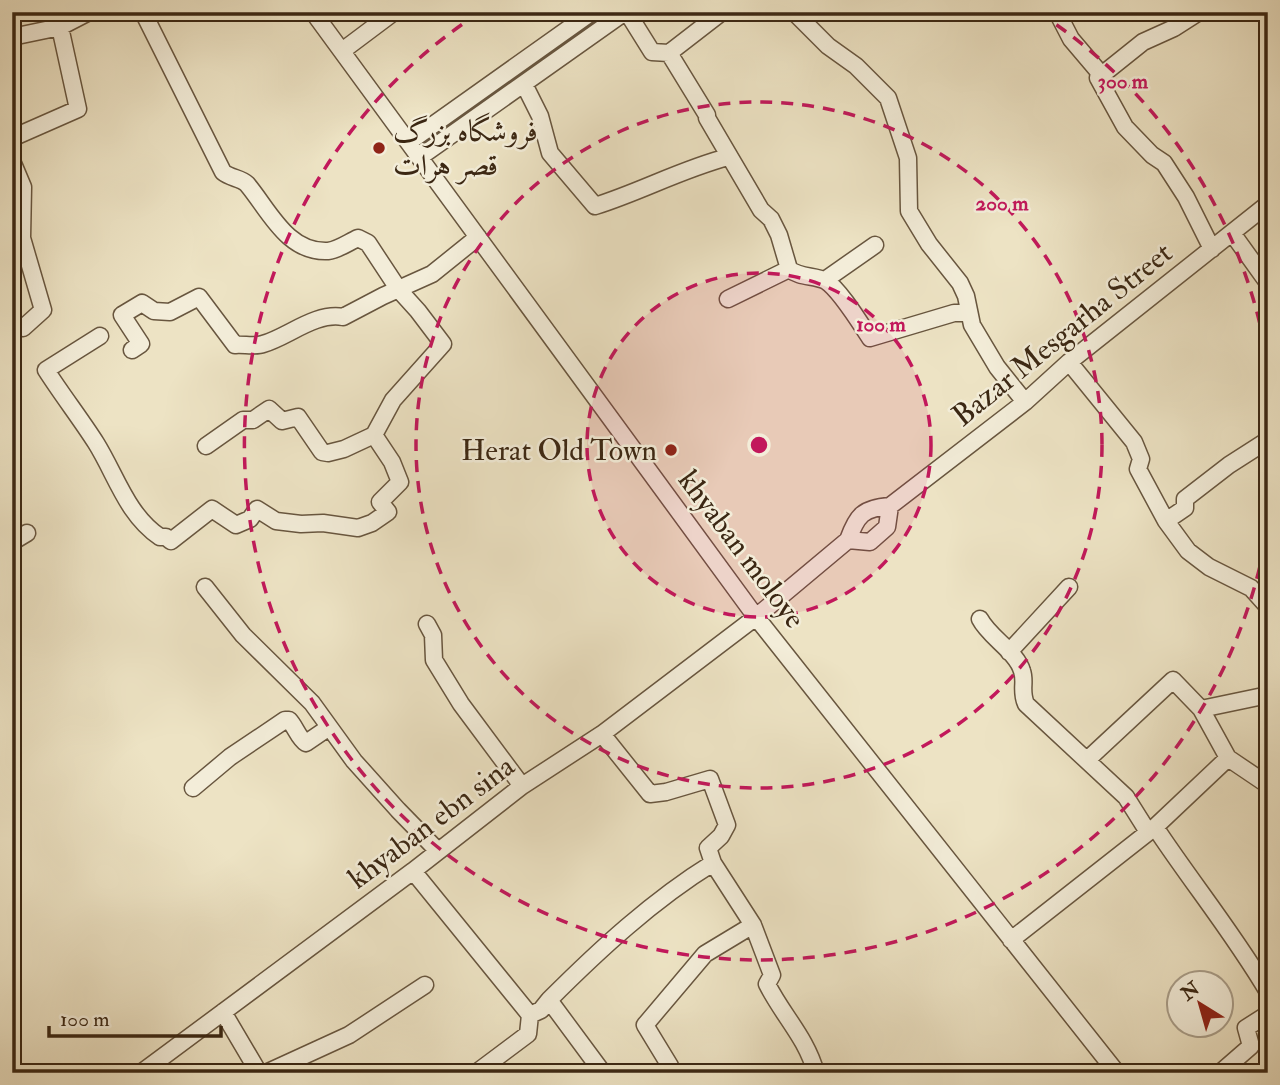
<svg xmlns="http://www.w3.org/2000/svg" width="1280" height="1085" font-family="'IM FELL Double Pica',Amiri,serif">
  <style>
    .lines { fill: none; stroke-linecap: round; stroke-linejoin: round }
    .minor-casing { stroke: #68563f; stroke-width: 19 }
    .minor { stroke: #f3edd9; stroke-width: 16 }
    .ring { fill: none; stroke: #c2185b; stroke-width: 3.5; stroke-dasharray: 12 9 }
    .poi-dot { fill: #8f2418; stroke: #f3edd9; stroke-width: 2.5 }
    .labels { text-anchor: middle; stroke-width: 5; stroke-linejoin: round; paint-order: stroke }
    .poi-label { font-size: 30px; fill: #3b2713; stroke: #f3edd9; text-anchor: start }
    .street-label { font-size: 30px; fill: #3b2713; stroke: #f3edd9 }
    .centre { fill: #c2185b; stroke: #f3edd9; stroke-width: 3.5 }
    .ring-label { font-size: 21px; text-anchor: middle; font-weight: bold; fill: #c2185b; stroke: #f3edd9; stroke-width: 5; stroke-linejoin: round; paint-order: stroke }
  </style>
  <rect width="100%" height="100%" fill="#ede3c4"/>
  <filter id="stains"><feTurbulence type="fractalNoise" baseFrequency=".00286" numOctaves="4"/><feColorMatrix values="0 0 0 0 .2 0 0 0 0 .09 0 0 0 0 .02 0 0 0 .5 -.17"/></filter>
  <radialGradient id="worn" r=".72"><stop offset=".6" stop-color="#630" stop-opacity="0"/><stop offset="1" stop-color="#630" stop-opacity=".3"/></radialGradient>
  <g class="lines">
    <!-- minor casing -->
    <g class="minor-casing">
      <path id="minor" d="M143,12L223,172C230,178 241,178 247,184C269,210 287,253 328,251C338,250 349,242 358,238L368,243L399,290L418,311L443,344L393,400L374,435L344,449L328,453L322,452L298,417L282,421L269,409L253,420H243L206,446
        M313,12L756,617L1117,1073
        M627,12L652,52L669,53L722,12
        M794,12L828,46L856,66L888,98L908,158L909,211L929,244L960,283L966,296L972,325L997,367L1025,402
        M1057,12L1071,39L1099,72L1098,78L1125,127L1152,155L1164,163L1186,197L1212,249
        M12,37L60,27L89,12
        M342,51L394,12
        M669,53L707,115V118L761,210L771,219L779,235L789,269C800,278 815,275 826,281C840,290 860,323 870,338L954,313H968
        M1098,78L1143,42L1174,28L1199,12
        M524,84L540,116L550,153L595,206C640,192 682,169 728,157
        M12,138L78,109L60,27
        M409,142L592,12
        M420,157L625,12
        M12,161L23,187L22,238L43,310L23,328L12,326
        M1232,233L1268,283
        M825,280L875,245
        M728,299L789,269
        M100,336L46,370C62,395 80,418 96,443C116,475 127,515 160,537H166L171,541L212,509L236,525L250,519L257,509L276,521L301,524L323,523L358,528L372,523L388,512L380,502L400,482L392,462L374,435
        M132,350L141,344L122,315L142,303L154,311L170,312L199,297L235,345C243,344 255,347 263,344C288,337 315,312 343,317L383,296L432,274L478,237
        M1069,362L1134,442L1141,459L1138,469L1166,521L1188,551L1209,567L1251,588L1268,607
        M1166,521L1185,508V499L1229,465L1268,440
        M848,540L870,542L887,527L890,506
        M12,542L27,533
        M205,587L243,635L312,703L354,761L398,810L438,851
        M980,619C989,637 1017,652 1022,671C1026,682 1020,691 1026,704L1126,797L1148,832
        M427,624L433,635L434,660L461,704L522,786
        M1009,652L1069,587
        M1268,695L1201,709L1228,758L1155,827C1192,883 1234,934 1268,992
        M602,734L650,794L666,792L710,779L727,825L721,836L708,848L713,863L753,925L772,975L767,984C783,1016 806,1037 816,1073
        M1228,758L1268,785
        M1087,760L1173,680L1201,709
        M193,788L230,757L285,720H289C295,726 299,739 306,743L328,728
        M413,871L530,1015L541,1010L549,1000L603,1073
        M1011,940L1155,827
        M549,1000C599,950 653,900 713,863
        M223,1012L259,1073
        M141,1073L413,871L522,786L602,734L756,617L848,540C857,515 863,508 890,506L1025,402L1069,362L1268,204
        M266,1073L349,1035L425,985
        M476,1073L528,1034L530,1015
        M660,1073L670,1066L645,1025L705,954L753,925
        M1220,1073L1251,1046L1246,1028L1268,1014"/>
    </g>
    <!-- minor -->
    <use href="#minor" class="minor"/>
  </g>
  <!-- distance rings -->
  <circle cx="759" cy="445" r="172" fill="#c2185b" fill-opacity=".12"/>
  <g class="ring">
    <circle cx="759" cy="445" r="172"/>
    <circle cx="759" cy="445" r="343"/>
    <path d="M1268 526A515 515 0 1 1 479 13M1039 13A515 515 0 0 1 1268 364"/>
  </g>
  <!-- markers -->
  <g class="poi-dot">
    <circle cx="379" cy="148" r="7"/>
    <circle cx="671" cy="450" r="7"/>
  </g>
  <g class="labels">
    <!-- poi labels -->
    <g class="poi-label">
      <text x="393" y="141">فروشگاه بزرگ<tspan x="393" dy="34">قصر هرات</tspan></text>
      <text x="657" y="460" text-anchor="end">Herat Old Town</text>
    </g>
    <!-- street labels -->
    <g class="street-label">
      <text transform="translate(1062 334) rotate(-39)" y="10">Bazar Mesgarha Street</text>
      <text transform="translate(742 549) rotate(53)" y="10">khyaban moloye</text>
      <text transform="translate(431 822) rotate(-37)" y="10">khyaban ebn sina</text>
    </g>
  </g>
  <circle cx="759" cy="445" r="10" class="centre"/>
  <g class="ring-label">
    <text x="1123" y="88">300 m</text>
    <text x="1002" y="210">200 m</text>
    <text x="881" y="331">100 m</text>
  </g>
  <!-- margin -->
  <rect width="1280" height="1085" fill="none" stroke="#ede3c4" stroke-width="42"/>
  <rect x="14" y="14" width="1252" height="1057" fill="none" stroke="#3b2713" stroke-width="3.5"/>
  <rect x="21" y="21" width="1238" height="1043" fill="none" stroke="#3b2713" stroke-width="2"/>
  <!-- north arrow -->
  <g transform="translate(1200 1004) rotate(323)"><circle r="33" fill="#f3edd9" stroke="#a99e8a" stroke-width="2"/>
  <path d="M0-5L12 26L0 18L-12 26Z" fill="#8f2418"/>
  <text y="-10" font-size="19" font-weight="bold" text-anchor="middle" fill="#3b2713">N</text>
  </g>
  <!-- scale -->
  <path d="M49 1026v10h172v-10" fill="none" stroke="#3b2713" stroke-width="3.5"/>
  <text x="60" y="1026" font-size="21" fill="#3b2713" stroke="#f3edd9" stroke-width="5" paint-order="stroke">100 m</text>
  <rect width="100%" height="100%" filter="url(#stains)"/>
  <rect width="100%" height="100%" fill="url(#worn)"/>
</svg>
